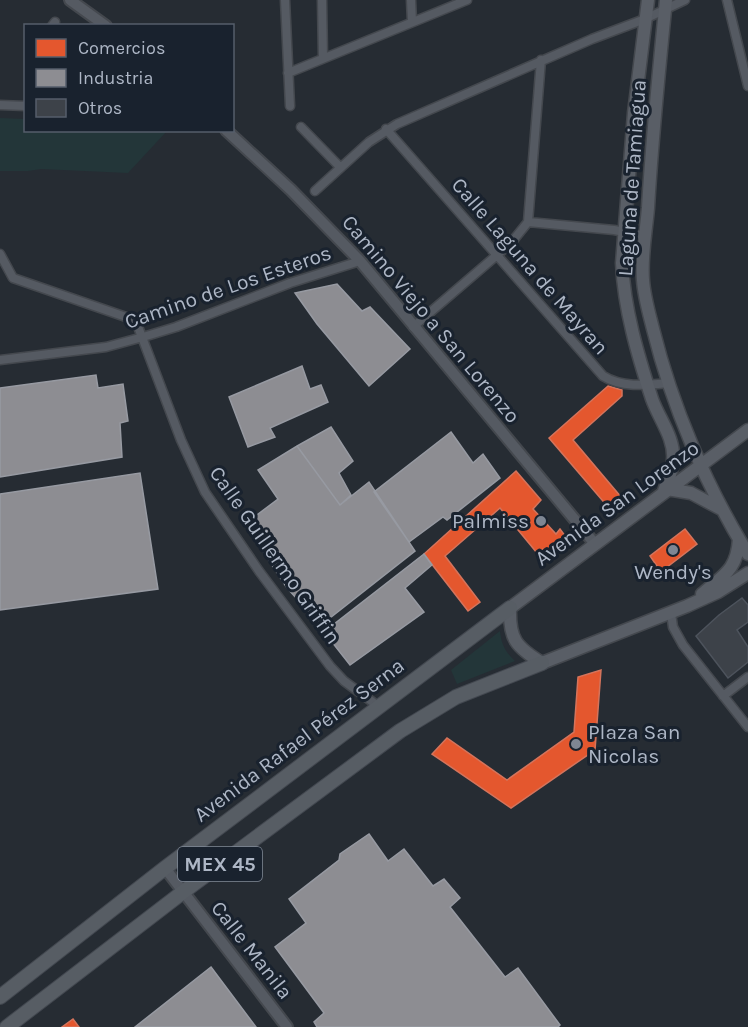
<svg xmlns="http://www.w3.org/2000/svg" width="748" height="1027" font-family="Karla,sans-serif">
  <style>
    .green { fill: #233639 }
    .shops { fill: #e4572e; stroke: #d4745c; stroke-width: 1.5 }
    .industry { fill: #8d8d92; stroke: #979aa2; stroke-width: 1.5 }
    .building { fill: #3d4249; stroke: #4d535c; stroke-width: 1.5 }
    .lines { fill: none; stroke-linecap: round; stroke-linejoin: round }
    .minor-casing { stroke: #44484e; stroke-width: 11 }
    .tertiary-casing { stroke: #44484e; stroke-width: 14 }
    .secondary-casing { stroke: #44484e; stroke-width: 15 }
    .primary-casing { stroke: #434850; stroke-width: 16 }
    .minor { stroke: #555a62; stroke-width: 8 }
    .tertiary { stroke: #555a62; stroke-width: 10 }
    .secondary { stroke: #595e66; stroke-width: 12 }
    .primary { stroke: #575d64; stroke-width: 14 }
    .poi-dot { fill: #7e8693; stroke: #19222e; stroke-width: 2 }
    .labels { text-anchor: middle; stroke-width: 6; stroke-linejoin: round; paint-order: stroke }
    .shield { fill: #19222e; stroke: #818a98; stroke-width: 1.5 }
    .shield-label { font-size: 20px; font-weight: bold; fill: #aeb7c6 }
    .street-label { font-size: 21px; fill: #aeb7c6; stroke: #19222e }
    .poi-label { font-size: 21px; fill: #aeb7c6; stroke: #19222e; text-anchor: end }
  </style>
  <rect width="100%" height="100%" fill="#262c33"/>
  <!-- green -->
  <path class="green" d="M0,118L25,119L26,130L167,131L128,173L41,169L28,171H0Z
    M500,631C501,644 506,653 515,661L457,684L451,670Z"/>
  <!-- shops -->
  <path class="shops" d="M608,386L622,390V396L573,440L621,497L608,507L549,438Z
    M516,471L541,500L533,509L556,534L560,529L566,537L561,541L563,544L554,552L551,549L546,553L543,549L537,553L500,508L445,556L480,602L468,611L424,554Z
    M685,529L697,544L658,574L654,569L657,566L650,556Z
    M601,670L595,750L511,808L432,754L447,738L507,780L574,732L578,677Z
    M73,1019L79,1027H62Z"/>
  <!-- industry -->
  <path class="industry" d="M337,284L362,311L370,307L410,349L369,386L317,324L295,293Z
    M302,366L310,389L321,385L328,402L270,428L275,437L248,447L229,397Z
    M96,375L98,388L123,384L128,421L120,423L122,457L0,477V388Z
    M331,427L353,461L339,473L351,495L340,505L297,446Z
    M451,432L473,463L483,454L500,478L447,520L443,517L409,542L374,492Z
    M297,446L340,505L369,482L415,551L321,625L287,588L245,524L278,499L258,470Z
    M140,473L158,589L0,610V494Z
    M424,554L432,565L405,588L424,612L350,665L324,632Z
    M369,834L388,861L404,849L433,886L444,879L460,898L450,907L505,977L518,968L560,1025L558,1027H317L314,1022L324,1013L275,947L306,923L289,899L339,860L340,854Z
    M211,967L256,1027H135Z"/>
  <!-- building -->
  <path class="building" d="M742,598L748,605V622L737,630L748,647V662L728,678L696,636L719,615Z"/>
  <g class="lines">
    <!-- minor casing -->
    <g class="minor-casing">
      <path id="minor" d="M285,0L290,106
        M322,0L323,58
        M411,0L412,22
        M727,0L748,86
        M52,26L55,22
        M288,73L467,0
        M0,105L26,106
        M301,127L340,167
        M386,129L603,376C622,388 647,385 669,383
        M315,191L369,142L397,124L592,39L645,19L685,0
        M528,222L541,60
        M528,222L614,230L646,236
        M0,254L13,278L126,317L137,324L181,440L205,492L259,571L330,666L344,681L378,706
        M413,327L511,243L528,222
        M0,360L106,347L143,337L176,327L290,283L360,261
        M671,613L673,627L683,645L748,727
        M723,696L748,677"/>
    </g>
    <!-- tertiary casing -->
    <g class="tertiary-casing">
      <path id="tertiary" d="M70,0L106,26
        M226,130L291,190L360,261L595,544
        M165,868L287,1027"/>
    </g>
    <!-- secondary casing -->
    <g class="secondary-casing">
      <path id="secondary" d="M648,0L634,113L622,263C624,309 638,356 652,399C659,419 675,438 673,460C673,470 667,482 664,491
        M666,0C659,69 652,138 648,208C646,232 641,256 643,280C644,296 649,313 653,329C672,406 706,486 748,554
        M748,430L510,608C509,639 516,647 542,663L687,606L718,592L748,573
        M667,489L691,493L723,510
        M702,594C724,575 737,570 739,539"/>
    </g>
    <!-- primary casing -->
    <g class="primary-casing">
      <path id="primary" d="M0,997L165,868L510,608
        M7,1027L183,892L400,731L456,697L542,663"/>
    </g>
    <!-- minor -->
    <use href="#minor" class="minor"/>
    <!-- tertiary -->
    <use href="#tertiary" class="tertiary"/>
    <!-- secondary -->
    <use href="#secondary" class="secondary"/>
    <!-- primary -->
    <use href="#primary" class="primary"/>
  </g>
  <!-- markers -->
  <g class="poi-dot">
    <circle cx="541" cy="521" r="6"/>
    <circle cx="673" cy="550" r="6"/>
    <circle cx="576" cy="744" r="6"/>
  </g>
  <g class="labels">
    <!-- shield labels -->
    <rect class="shield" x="178" y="847" width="84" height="34" rx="4.5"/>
    <g class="shield-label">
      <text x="220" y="871">MEX 45</text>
    </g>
    <!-- street labels -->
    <g class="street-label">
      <text transform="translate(632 178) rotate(-86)" y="7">Laguna de Tamiagua</text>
      <text transform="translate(530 266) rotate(49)" y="7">Calle Laguna de Mayran</text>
      <text transform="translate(228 287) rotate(-19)" y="7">Camino de Los Esteros</text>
      <text transform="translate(431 319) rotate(50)" y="7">Camino Viejo a San Lorenzo</text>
      <text transform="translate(617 503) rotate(-36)" y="7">Avenida San Lorenzo</text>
      <text transform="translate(275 555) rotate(55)" y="7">Calle Guillermo Griffin</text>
      <text transform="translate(299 740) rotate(-37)" y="7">Avenida Rafael Pérez Serna</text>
      <text transform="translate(252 950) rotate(52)" y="7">Calle Manila</text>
    </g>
    <!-- poi labels -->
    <g class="poi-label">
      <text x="529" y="528">Palmiss</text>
      <text x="673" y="579" text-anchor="middle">Wendy's</text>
      <text x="588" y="739" text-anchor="start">Plaza San<tspan x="588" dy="24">Nicolas</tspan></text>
    </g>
  </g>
  <!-- legend -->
  <rect x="24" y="24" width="210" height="108" fill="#19222e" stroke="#555e6b" stroke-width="1.5"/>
  <rect x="36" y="39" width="30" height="18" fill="#e4572e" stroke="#555e6b" stroke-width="1.5"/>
  <text x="78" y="54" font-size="18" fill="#aeb7c6">Comercios</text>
  <rect x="36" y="69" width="30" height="18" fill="#8d8d92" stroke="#555e6b" stroke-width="1.5"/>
  <text x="78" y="84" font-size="18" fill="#aeb7c6">Industria</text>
  <rect x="36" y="99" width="30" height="18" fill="#3d4249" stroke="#555e6b" stroke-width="1.5"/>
  <text x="78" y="114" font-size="18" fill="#aeb7c6">Otros</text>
</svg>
